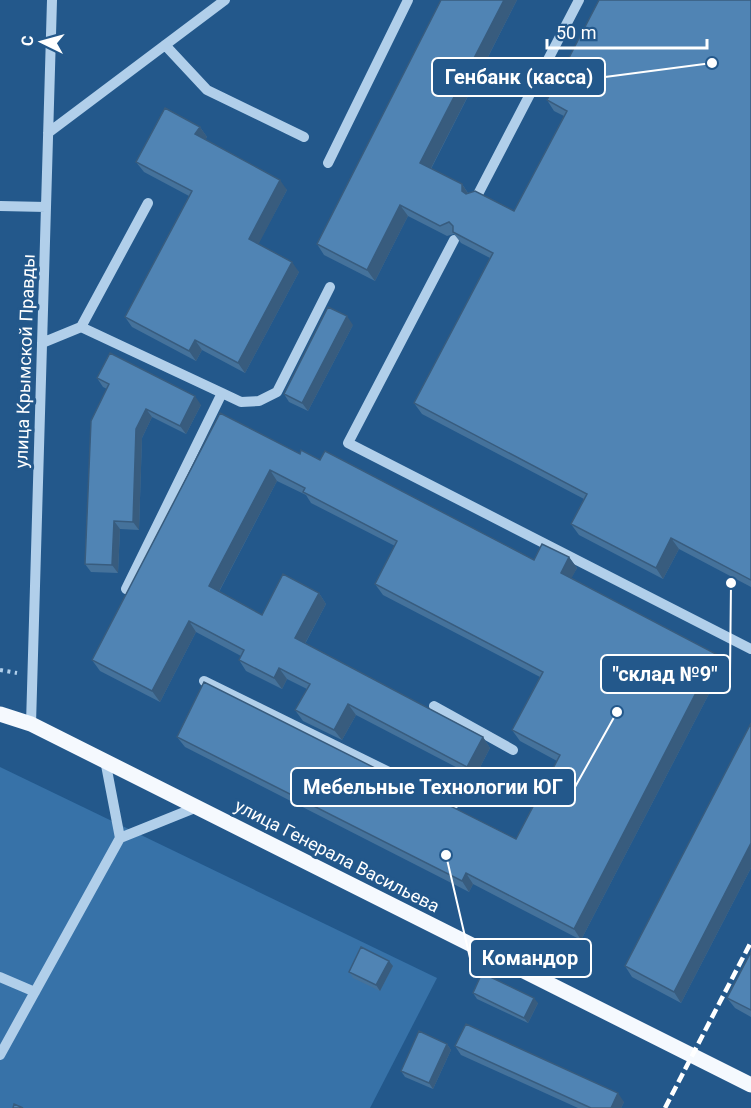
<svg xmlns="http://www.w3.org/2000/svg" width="751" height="1108" font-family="Roboto,sans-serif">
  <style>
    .green { fill: #3772a8 }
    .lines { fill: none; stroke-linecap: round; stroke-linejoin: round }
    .path { stroke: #b1cfea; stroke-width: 4; stroke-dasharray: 3 4.5; stroke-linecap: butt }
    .minor { stroke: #b1cfea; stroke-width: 10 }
    .major { stroke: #f5f9fe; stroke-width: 15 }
    .rail { stroke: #fff; stroke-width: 4.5; stroke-dasharray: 10 4.5; stroke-linecap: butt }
    .wall { fill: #45729b }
    .shaded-wall { fill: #385c7e }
    .building { fill: #5084b4; stroke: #385c7e; stroke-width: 1.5 }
    .labels { text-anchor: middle; stroke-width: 6; stroke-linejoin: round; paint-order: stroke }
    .street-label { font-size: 18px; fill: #fff; stroke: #23588b }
    .leader { fill: none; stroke: #fff; stroke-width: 2 }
    .callout-dot { fill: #fff; stroke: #23588b; stroke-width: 2 }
    .callout { fill: #23588b; stroke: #fff; stroke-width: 2 }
    .callout-label { font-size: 20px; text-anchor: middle; font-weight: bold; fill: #fff }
  </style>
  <rect width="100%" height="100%" fill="#23588b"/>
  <!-- green -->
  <path class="green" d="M0,767L437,978L370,1108H0Z"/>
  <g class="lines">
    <!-- path -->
    <path class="path" d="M0,670L17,673"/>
    <!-- minor -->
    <path class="minor" d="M165,45L207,90L304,137
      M48,133L225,0
      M328,163L408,0
      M476,198L579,0
      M0,206L46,207
      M454,240L348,443L751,649
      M81,327L222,393L126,589
      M42,343L81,327L148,203
      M222,393L241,402L259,401L277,392L330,287
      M204,681L454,804
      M434,706L513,750
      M31,724L52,0
      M106,765L120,838L197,807
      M0,977L35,992
      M0,1055L120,838"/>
    <!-- major -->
    <path class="major" d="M0,714L31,724L751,1085"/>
    <!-- rail -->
    <path class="rail" d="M665,1108L751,942"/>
  </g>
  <!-- wall -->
  <path class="wall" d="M441,0H517L431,169L462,184L468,193L514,211L564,116L554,111L547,100L751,0V587L679,549L663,579L579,535L571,524L584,499L422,414L414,403L490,258L461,243L454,234L447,236L408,216L375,281L324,255L317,244Z
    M200,127L207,137L205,140L287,190L258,244L299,272L245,373L202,350L196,361L132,327L125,317L189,196L144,172L136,162Z
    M353,325L308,411L289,402L284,394Z
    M97,378L201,405L186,434L152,417L142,438L139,530L120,529L118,573L91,572L85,564L107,389L103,387Z
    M220,413L300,454L320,460L534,560L569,557L577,568L571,578L716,654L724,665L581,940L473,884L469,892L185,747L177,737L516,839L557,761L520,741L512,730L540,677L383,595L375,584L395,546L311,503L306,495L277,481L219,592L262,615L319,593L326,604L305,644L483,737L490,748L475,777L356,715L342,740L303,721L295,710L307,689L287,679L282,689L246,671L239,660L241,656L196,632L160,702L100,671L92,660Z
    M751,723V868L681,1003L632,977L625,966Z
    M751,952V1017L735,1008L727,998Z
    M393,966L380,991L353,978L349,972Z
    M473,993L538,1003L528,1023L477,999Z
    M447,1044L451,1050L433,1089L405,1077L401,1071Z
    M455,1046L624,1102L621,1108H578L461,1055Z"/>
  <!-- shaded-wall -->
  <path class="shaded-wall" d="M504,0H517L428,174L420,163Z
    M200,127L207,137L203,144L195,134Z
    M280,180L287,190L256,249L249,239Z
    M462,184L469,195V201L462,191Z
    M400,205L408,216L375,281L367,270Z
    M292,262L299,272L245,373L238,363Z
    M347,316L353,325L308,411L302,403Z
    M195,340L202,350L196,361L189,351Z
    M195,396L201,405L186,434L180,426Z
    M146,409L152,417L142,438L139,530L133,522L136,429Z
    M270,470L277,481L216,597L209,586Z
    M114,521L120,529L118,573L112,565Z
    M671,538L679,549L663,579L656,568Z
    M569,557L577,568L569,583L561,573Z
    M319,593L326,604L302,649L295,638Z
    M189,621L196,632L160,702L152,691Z
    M716,654L724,665L581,940L574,929Z
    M279,668L287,679L282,689L274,678Z
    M348,704L356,715L342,740L334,730Z
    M483,737L490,748L475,777L467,767Z
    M751,843V868L681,1003L674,992Z
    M466,873L473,884L469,892L462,881Z
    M389,961L393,966L380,991L376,985Z
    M534,998L538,1003L528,1023L524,1018Z
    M447,1044L451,1050L433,1089L429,1083Z
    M618,1093L624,1102L621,1108H611Z"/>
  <!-- building -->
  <path class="building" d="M441,0H504L420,163L462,184V191L466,194L475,191L514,211L567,111L547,100L599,0H751V580L671,538L656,568L571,524L587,494L414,403L493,253L453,232V226L449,222L440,226L400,205L367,270L317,244Z
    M165,108L200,127L195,134L280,180L249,239L292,262L238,363L195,340L189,351L125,317L192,191L136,162Z
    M328,307L347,316L302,403L284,394Z
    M110,353L195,396L180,426L146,409L136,429L133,522L114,521L112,565L85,564L91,421L109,384L97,378Z
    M220,413L300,454L301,450L320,460L325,451L534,560L542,544L569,557L561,573L716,654L574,929L466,873L462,881L177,737L204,682L516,839L560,755L512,730L543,672L375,584L397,541L303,492L305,488L270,470L209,586L262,615L283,574L319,593L295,638L483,737L467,767L348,704L334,730L295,710L310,684L279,668L274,678L239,660L244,650L189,621L152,691L92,660Z
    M751,723V843L674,992L625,966Z
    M361,947L389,961L376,985L349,972Z
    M751,952V1010L727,998Z
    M482,973L534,998L524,1018L473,993Z
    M466,1024L618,1093L611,1108H591L455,1046Z
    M419,1031L447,1044L429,1083L401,1071Z
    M14,1104L23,1108H13Z"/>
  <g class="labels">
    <!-- street labels -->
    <g class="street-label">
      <text transform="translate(25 361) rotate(-88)" y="6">улица Крымской Правды</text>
      <text transform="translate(337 856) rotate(27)" y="6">улица Генерала Васильева</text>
    </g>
  </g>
  <!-- callouts -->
  <path class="leader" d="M712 63L605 77M731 583L730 674M617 712L575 787M446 855L470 958"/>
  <g class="callout-dot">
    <circle cx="712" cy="63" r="6"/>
    <circle cx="731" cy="583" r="6"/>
    <circle cx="617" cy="712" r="6"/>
    <circle cx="446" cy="855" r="6"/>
  </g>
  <g class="callout">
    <rect x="432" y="58" width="173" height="38" rx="6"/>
    <rect x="601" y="655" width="129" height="38" rx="6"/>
    <rect x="291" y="768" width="284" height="38" rx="6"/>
    <rect x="470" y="939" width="121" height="38" rx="6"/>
  </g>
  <g class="callout-label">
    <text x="519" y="84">Генбанк (касса)</text>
    <text x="665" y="681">"склад №9"</text>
    <text x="433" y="794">Мебельные Технологии ЮГ</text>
    <text x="530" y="965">Командор</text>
  </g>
  <!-- north arrow -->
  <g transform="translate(42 42) rotate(275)" stroke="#23588b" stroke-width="4.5" paint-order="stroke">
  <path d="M0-4.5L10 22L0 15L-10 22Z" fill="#ffffff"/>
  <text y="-9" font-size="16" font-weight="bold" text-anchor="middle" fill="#ffffff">С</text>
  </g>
  <!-- scale -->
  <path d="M547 39v9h160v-9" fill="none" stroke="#ffffff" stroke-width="3"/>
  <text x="556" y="39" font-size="18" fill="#ffffff" stroke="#23588b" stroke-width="4.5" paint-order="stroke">50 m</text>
</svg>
